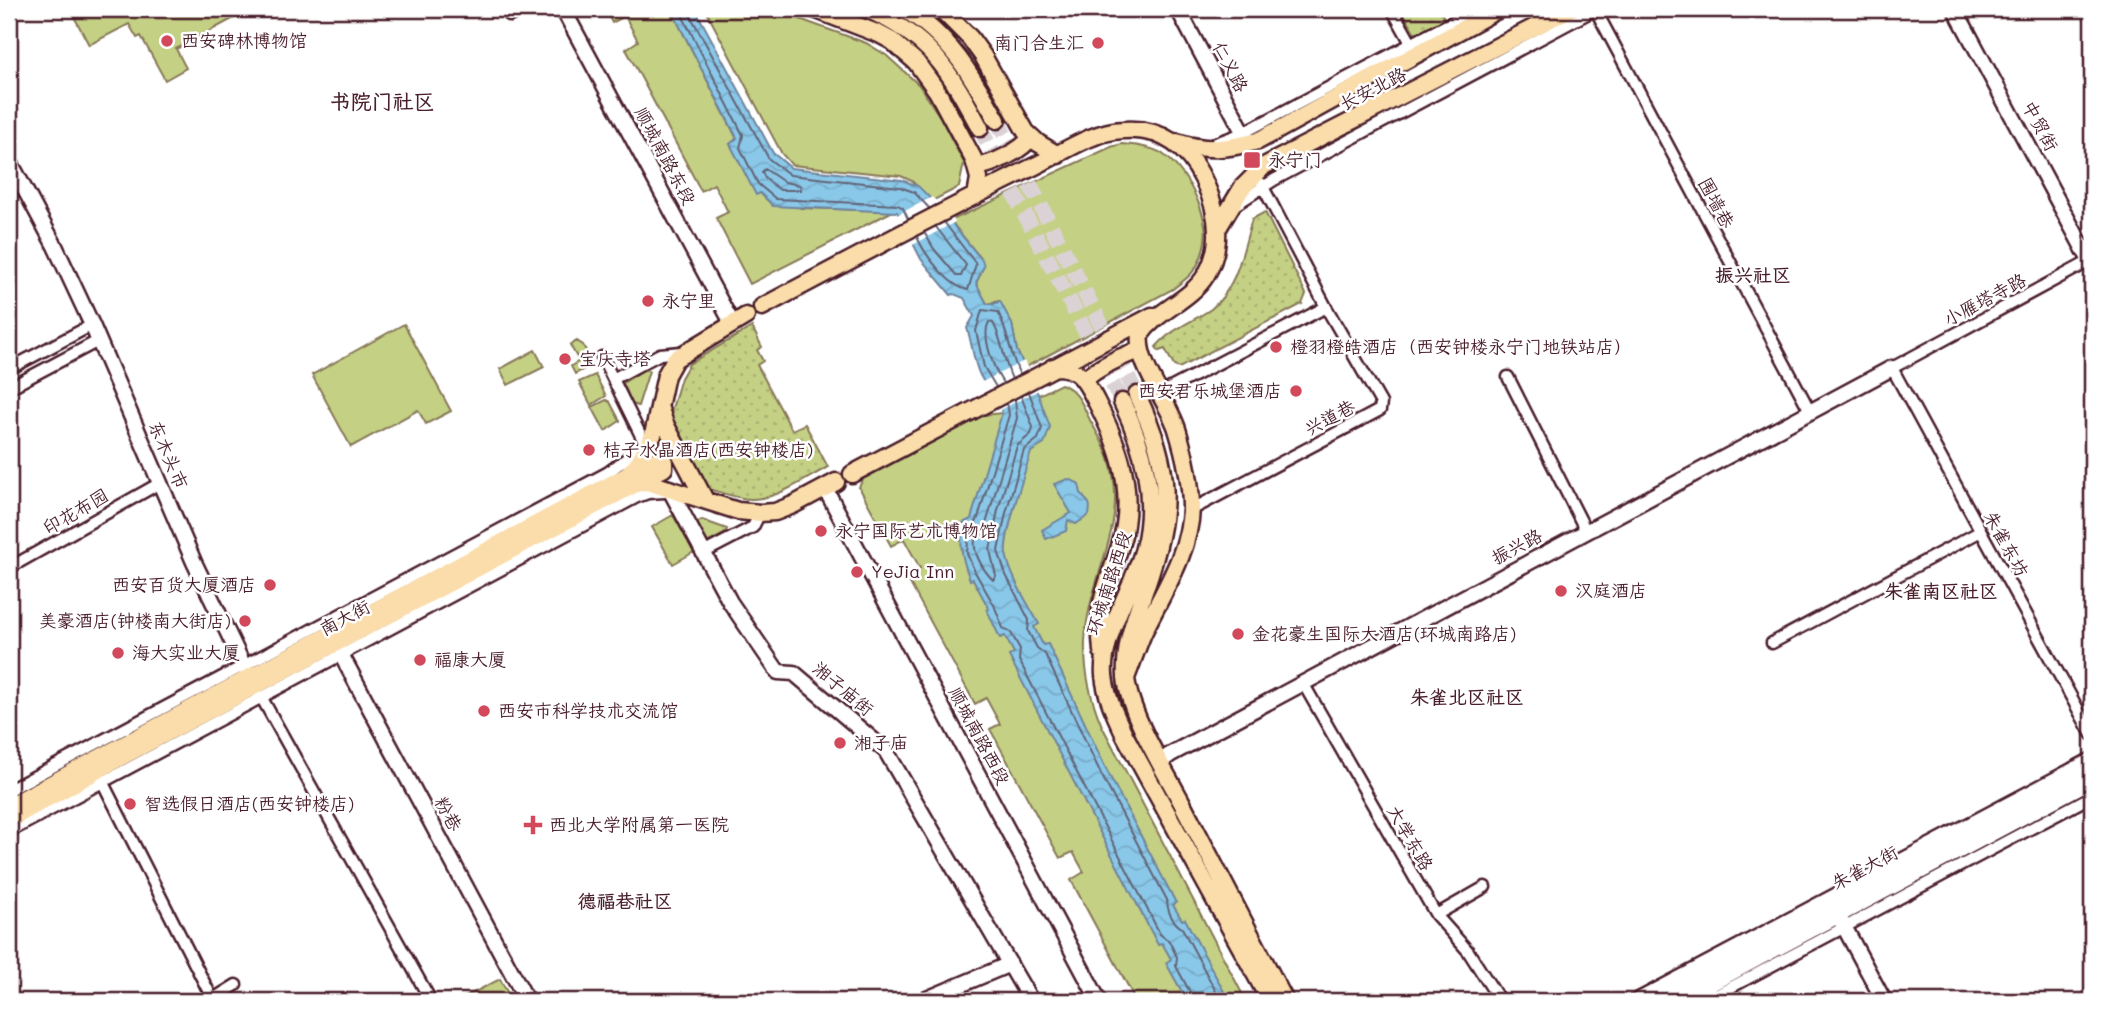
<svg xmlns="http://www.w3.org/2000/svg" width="2101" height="1010" font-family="Mali,'LXGW WenKai TC',sans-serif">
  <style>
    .grass { fill: url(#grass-dots); stroke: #877858; stroke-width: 2 }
    .green { fill: #c4d084; stroke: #877858; stroke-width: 2 }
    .water { fill: url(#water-waves); stroke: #70849d; stroke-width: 2 }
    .pier { fill: #fff }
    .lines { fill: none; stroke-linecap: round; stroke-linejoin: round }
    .shore { stroke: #636377; stroke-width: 2 }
    .primary-tunnel { stroke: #dbd2d5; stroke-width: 16; stroke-dasharray: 16 8; stroke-linecap: butt }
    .street-casing { stroke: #4a1f2b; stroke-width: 15 }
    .secondary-casing { stroke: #4a1f2b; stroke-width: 19 }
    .primary-casing { stroke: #4a1f2b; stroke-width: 21 }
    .street { stroke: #fff; stroke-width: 10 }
    .secondary { stroke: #fff; stroke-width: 14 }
    .primary { stroke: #faddab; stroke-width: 16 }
    .poi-dot { fill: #d1495b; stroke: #fff; stroke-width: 2.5 }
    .labels { text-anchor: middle; stroke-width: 5; stroke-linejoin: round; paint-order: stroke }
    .poi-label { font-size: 18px; fill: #4a1f2b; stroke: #fff; text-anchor: start }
    .street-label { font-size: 18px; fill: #4a1f2b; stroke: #fff }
    .neighbourhood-label { font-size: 19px; font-weight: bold; fill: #4a1f2b; stroke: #fff }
    .quarter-label { font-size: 21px; font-weight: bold; fill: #4a1f2b; stroke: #fff }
  </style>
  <defs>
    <pattern id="grass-dots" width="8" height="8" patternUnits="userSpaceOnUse" patternTransform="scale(1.75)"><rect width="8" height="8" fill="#c4d084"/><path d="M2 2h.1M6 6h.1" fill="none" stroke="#aab272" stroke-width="1.8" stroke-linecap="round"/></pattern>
    <pattern id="water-waves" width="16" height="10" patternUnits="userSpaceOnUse" patternTransform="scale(1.75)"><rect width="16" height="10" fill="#89c8e9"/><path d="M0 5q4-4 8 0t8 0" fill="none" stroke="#78abc8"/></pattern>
  </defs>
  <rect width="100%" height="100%" fill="#fff"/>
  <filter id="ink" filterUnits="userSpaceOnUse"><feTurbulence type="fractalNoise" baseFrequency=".0143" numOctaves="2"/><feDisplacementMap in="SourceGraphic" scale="14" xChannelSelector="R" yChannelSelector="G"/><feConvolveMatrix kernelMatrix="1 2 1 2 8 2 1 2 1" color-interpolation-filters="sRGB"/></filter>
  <g filter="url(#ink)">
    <!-- grass -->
    <path class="grass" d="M1401,9H1439L1446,21L1417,37Z
      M1265,212L1306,294L1302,304L1179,368L1174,366L1165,349L1159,351L1156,347C1171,329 1192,322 1211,309C1237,289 1243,249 1252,219Z
      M752,327L762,347L757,350L763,361L757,365L792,430L805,424L828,467C803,480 772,504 742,498C730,496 717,491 705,488L669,419L681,378L689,364Z"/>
    <!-- green -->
    <path class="green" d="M70,9H251L176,49L186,68L165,80L141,36L137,38L129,24L89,45Z
      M605,9H671L737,139L730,144L760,193L801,208L893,211L750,284L716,218L728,212L714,184L701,191L626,49L638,41L625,16L612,23Z
      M705,9H772L866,43L886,55L919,85L940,117L964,163L959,187L934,200L929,199L912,181L901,176L792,165L782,154Z
      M1122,144C1135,145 1154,147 1164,155C1184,169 1201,201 1205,225C1207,236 1204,251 1199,262C1194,274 1183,281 1173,289L1024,368L1017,351L1012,324L999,301L987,304L976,283L980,275L982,260L954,225L952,220L1111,147Z
      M404,324L451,411L426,424L418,410L351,447L312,375Z
      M577,341L583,345L591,361L590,366L575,374L571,366L579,361L570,345Z
      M535,350L544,367L508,385L500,369Z
      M645,369L649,371L638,406L632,404L623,383Z
      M595,375L606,396L591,405L579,382Z
      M1061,384C1078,390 1083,406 1090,420C1097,433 1105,445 1109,459C1131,526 1087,577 1085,642C1084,670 1091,700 1102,726L1246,1001H1136L1071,880L1084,872L1073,852L1060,858L990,729L1000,724L986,698L975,704L906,576L920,568L904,539L891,546L859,487L863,479L984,415L1002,413Z
      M606,400L610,402L620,421L605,431L592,407Z
      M673,515L694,552L673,564L652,527Z
      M702,520L727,529L724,534L709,542L703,541L693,524Z
      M500,979L512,1001H462L461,999Z"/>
    <!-- water -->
    <path class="water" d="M671,9H695L773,153L791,168L902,180L918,186L952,220L954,226L982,260L984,266L976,283L987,304H994L1000,301L1012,324L1017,351L1038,394L1050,427L1044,444L1031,452C1025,472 1003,536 1006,554C1011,578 1027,602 1039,624L1034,627L1043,645L1048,644L1107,771L1176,903L1173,905L1182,920L1185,919L1229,1001H1187L1166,963L1171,959L1162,943L1158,945L1009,656L1014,653L1005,636L1000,638L987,610L989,609L973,579L970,580C962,559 959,545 963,523L971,519L1002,413C998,398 985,387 979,373C973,359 972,343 967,328L974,316L964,298L954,294L951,295L921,259L897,212L773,206L760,193L756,195L730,144L737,138Z
      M1068,479L1078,483C1080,486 1080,490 1081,493C1086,504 1092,498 1089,515L1076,524L1068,520L1066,531L1046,539L1042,530L1071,513L1054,484Z"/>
    <!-- pier -->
    <path class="pier" d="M932,197L951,214L955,222L911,246L895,216Z
      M1024,361L1039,390L998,411L980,383Z"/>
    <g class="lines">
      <!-- shore -->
      <path class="shore" d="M679,9L743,135L740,148L758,184L776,199L898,205L903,208L908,219
        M689,9L690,15L769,159L790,175L900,187L914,192L929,208
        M765,169L784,182L800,185L801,190H780L765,178L762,172Z
        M924,232L934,249L957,276H961L966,265L936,227
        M917,237C925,255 949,287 968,290L976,264L944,222
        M1003,383C994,370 981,336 989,322L993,323C1003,340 1003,361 1012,379
        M996,387L984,367L976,331L982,310L998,312C1008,332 1010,355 1020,375
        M1029,392L1042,428L1038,439L1024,450L1006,513L998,551L1006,575L1029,620L1028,631L1037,648L1045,654L1101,774L1167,900C1167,911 1173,923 1182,928L1221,1001
        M1015,399L1017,418L986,524C984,527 981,529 978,533C968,547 983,570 993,580L996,576L990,550L998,510L1017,446L1031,434L1033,427L1021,396
        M1007,403L1009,415L977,521L969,529L967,554L975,572L994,605L1003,628L1011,633L1020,649L1019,660L1160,934L1169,941L1177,957L1176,966L1192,996L1193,1001"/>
      <!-- primary-tunnel -->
      <path class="primary-tunnel" d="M997,120L1137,395
        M980,128L1122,402"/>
      <!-- street casing -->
      <g class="street-casing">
        <path id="street" d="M509,9L510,16L523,9
          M1392,9L1411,43
          M1595,9L1810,411
          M1216,143L1243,133L1477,9
          M1235,205L1274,180L1596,9
          M2092,264L2090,261L1892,368L2092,735
          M602,357L613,379
          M9,369L92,325
          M1508,377L1586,531
          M9,388L98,341
          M1161,393L1326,307L1261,183
          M646,446L613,379L660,354L681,352
          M1191,510L1380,410L1381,403L1326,307
          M703,553L753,527L760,513
          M9,568L160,483
          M1772,643L1981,531
          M1303,683L1436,915L1468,951L1500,1001
          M259,693L431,1001
          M101,779L213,1000
          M9,790L607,473L641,448
          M9,832L637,497L648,493L665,492
          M1436,915L1485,887
          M210,1001L236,985
          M1633,1001L2092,758
          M1705,1001L2092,796"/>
      </g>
      <!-- secondary casing -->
      <g class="secondary-casing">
        <path id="secondary" d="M563,9L732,323
          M1178,9L1249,143
          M1955,9L2090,261
          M9,160L55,246L92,325L194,562L249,677
          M669,488L730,602L778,672L794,673L886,751L1031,1001
          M825,488L1099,1001
          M336,645L527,1001
          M1160,762L1171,754L1892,368
          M1839,917L1884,1001
          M922,1001L1010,964
          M1656,1001L2092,769
          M1679,1001L2092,780"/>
      </g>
      <!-- primary casing -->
      <g class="primary-casing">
        <path id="primary" d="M814,9L879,34L892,41L916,62L937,91L974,160L979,178L976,196
          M866,9C930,36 949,70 980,128
          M904,9C949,35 972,76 997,120
          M941,9L970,38L983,56L1026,132L1038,143L1058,155
          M1177,142C1208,152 1227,149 1258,141L1499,9
          M977,167C993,164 1022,151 1031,137
          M1218,228L1242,188L1264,166L1570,9
          M762,307C852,259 943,211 1035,166C1062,153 1093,131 1123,130C1160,127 1187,146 1203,179C1218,210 1224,244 1206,275C1190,301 1157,310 1140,335C1136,363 1168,401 1177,429C1185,455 1191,481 1191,508C1190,553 1162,593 1143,633C1137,647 1132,663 1126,678
          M1053,367C1079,366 1085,380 1096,401C1116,440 1132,479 1125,525C1121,553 1106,579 1101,608C1099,622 1101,637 1102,651
          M1084,380C1093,371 1128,351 1140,352
          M1137,395C1173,472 1172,510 1145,589C1135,618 1124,646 1126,677C1129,714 1164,769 1182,803C1216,869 1250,935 1285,1001
          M1122,402C1144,448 1157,497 1144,548C1134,587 1101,635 1104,675C1106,697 1116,717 1125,736L1270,1001
          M660,409L665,424L705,500
          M633,472L657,460L664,462V468C655,474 644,474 635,481
          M852,474L1152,316
          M9,806L626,476L637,465L653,435L666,375L675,359L746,316
          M9,820L116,760L638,483L647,482L738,511L760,513L775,512L793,505L836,482"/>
      </g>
      <!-- street -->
      <use href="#street" class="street"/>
      <!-- secondary -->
      <use href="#secondary" class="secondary"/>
      <!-- primary -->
      <use href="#primary" class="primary"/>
    </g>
  </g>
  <!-- markers -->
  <g class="poi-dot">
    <circle cx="167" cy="41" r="7"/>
    <circle cx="1098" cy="43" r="7"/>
    <rect x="1243" y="151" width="18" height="18" rx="3.5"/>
    <circle cx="648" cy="301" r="7"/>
    <circle cx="1276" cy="347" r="7"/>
    <circle cx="565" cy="359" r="7"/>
    <circle cx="1296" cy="391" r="7"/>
    <circle cx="589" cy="450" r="7"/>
    <circle cx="821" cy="531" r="7"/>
    <circle cx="857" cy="572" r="7"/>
    <circle cx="270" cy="585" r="7"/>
    <circle cx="1561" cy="591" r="7"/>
    <circle cx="245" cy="621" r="7"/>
    <circle cx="1238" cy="634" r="7"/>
    <circle cx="118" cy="653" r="7"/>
    <circle cx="420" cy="660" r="7"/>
    <circle cx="484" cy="711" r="7"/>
    <circle cx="840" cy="743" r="7"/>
    <circle cx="130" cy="804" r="7"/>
    <path d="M529.5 814.5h7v7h7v7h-7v7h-7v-7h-7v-7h7z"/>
  </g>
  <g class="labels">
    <!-- poi labels -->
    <g class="poi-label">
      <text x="181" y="47">西安碑林博物馆</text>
      <text x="1084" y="49" text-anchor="end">南门合生汇</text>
      <text x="1268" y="166">永宁门</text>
      <text x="662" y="307">永宁里</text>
      <text x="1290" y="353">橙羽橙皓酒店（西安钟楼永宁门地铁站店）</text>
      <text x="579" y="365">宝庆寺塔</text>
      <text x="1282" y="397" text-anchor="end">西安君乐城堡酒店</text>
      <text x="603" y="456">桔子水晶酒店(西安钟楼店)</text>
      <text x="835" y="537">永宁国际艺术博物馆</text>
      <text x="871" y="578">YeJia Inn</text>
      <text x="256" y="591" text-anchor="end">西安百货大厦酒店</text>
      <text x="1575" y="597">汉庭酒店</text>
      <text x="231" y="627" text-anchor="end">美豪酒店(钟楼南大街店)</text>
      <text x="1252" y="640">金花豪生国际大酒店(环城南路店)</text>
      <text x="132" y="659">海大实业大厦</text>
      <text x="434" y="666">福康大厦</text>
      <text x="498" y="717">西安市科学技术交流馆</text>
      <text x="854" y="749">湘子庙</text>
      <text x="144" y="810">智选假日酒店(西安钟楼店)</text>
      <text x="549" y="831">西北大学附属第一医院</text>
    </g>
    <!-- street labels -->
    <g class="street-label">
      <text transform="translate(1230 67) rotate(62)" y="6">仁义路</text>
      <text transform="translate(1373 89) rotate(-27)" y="6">长安北路</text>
      <text transform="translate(2040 126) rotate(62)" y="6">中贸街</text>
      <text transform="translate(665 156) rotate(62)" y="6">顺城南路东段</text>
      <text transform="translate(1716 203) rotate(62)" y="6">围墙巷</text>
      <text transform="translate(1985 300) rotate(-28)" y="6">小雁塔寺路</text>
      <text transform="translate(1330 418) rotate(-28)" y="6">兴道巷</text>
      <text transform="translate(168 455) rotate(67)" y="6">东木头市</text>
      <text transform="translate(76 512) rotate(-30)" y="6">印花布园</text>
      <text transform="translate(2006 544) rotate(61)" y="6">朱雀东坊</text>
      <text transform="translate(1517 547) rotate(-28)" y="6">振兴路</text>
      <text transform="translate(1109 583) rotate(-72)" y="6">环城南路西段</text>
      <text transform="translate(345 618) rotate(-28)" y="6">南大街</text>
      <text transform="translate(843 689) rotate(40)" y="6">湘子庙街</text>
      <text transform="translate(979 736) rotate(62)" y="6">顺城南路西段</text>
      <text transform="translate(448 814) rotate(62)" y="6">粉巷</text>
      <text transform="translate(1410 838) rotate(60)" y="6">大学东路</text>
      <text transform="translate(1865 868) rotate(-28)" y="6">朱雀大街</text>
    </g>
    <!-- neighbourhood labels -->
    <g class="neighbourhood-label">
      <text x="1753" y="282">振兴社区</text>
      <text x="1941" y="598">朱雀南区社区</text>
      <text x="1467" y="704">朱雀北区社区</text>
      <text x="625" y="908">德福巷社区</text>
    </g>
    <!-- quarter labels -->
    <g class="quarter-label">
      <text x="382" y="109">书院门社区</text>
    </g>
  </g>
  <!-- margin -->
  <rect width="2101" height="1010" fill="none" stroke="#fff" stroke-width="35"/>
  <rect x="18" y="18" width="2066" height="975" fill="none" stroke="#4a1f2b" stroke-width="2.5" filter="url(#ink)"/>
</svg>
